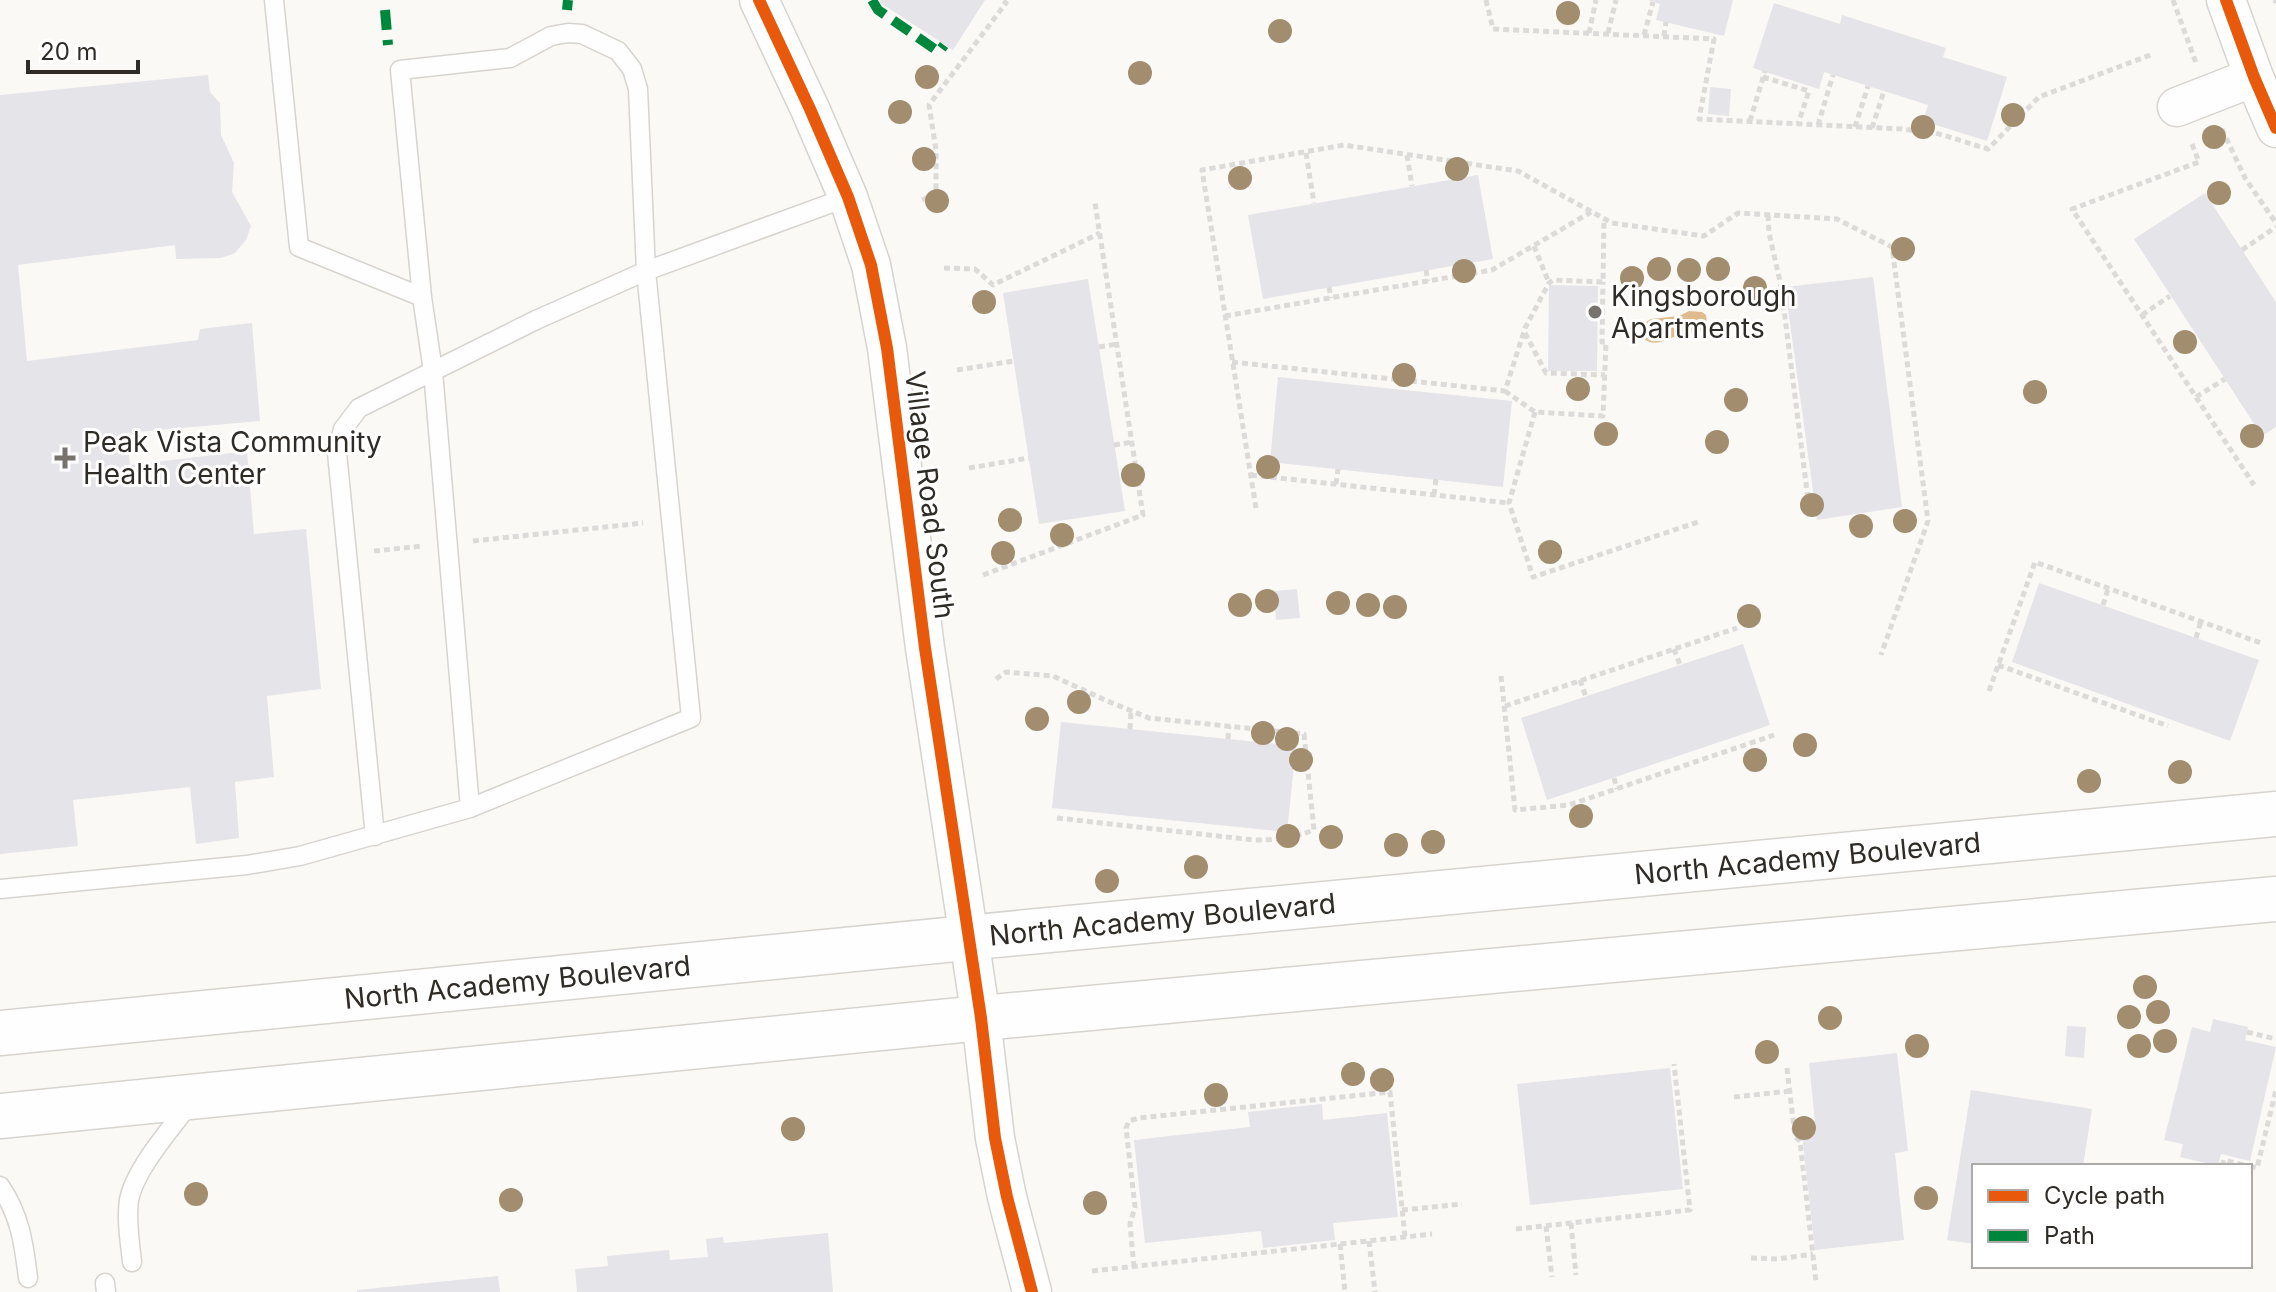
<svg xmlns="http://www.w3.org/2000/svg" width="2276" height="1292" font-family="Inter,sans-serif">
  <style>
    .water { fill: #e0bb8e }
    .building { fill: #e5e4e8 }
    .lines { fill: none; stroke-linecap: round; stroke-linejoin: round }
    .lane-casing { stroke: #d7d4d0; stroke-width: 21 }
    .street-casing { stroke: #d7d4d0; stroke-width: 41 }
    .highway-casing { stroke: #d7d4d0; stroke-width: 47 }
    .path { stroke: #dcdbda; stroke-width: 5; stroke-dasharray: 6 4; stroke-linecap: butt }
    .lane { stroke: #fefefe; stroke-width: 18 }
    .street { stroke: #fefefe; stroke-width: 38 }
    .highway { stroke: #fefefe; stroke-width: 44 }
    .quiet { stroke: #00873e; stroke-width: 10; stroke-dasharray: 20 10; stroke-linecap: butt }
    .cycleway-casing { stroke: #fff; stroke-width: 17 }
    .cycleway { stroke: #e8590c; stroke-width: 12 }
    .tree { fill: #a28e6f }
    .poi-dot { fill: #76736f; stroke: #fff; stroke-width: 3 }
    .labels { text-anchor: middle; stroke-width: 6; stroke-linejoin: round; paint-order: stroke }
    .poi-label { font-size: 28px; fill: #2f2b26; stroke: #fff; text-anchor: start }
    .street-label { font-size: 28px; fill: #2f2b26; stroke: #fff }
  </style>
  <rect width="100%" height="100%" fill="#fbf9f6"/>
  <!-- water -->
  <path class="water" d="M1689,311L1702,312L1706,315L1707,325C1699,336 1690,333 1678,336C1665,339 1654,349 1642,337L1641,325L1651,319L1679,316Z"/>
  <!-- building -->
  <path class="building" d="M881,0H985L953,50L879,2Z
    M1648,0H1733L1724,36L1656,20L1660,4Z
    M1774,3L1840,24L1842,15L1946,48L1943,57L2007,77L1987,141L1923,121L1928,105L1824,72L1819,89L1753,68Z
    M208,75L210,92L220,103L221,135L234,163L232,192L251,226L246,240L235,253L221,258L176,259L175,245L18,265L27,361L198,340L200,329L252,323L260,421L127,433L130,465L247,451L254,534L306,529L321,689L267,696L274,777L235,782L239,838L196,844L190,787L73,800L78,846L0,854V95Z
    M1710,87L1731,89L1729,116L1708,114Z
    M1478,175L1493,259L1263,299L1248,215Z
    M2205,193L2276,302V427L2262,436L2134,239Z
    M1873,277L1902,507L1817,520L1785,287Z
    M1088,279L1125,511L1039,524L1003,293Z
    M1549,285L1598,286L1597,371H1548Z
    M1278,377L1512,401L1503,487L1270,462Z
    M2039,583L2259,660L2230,741L2012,662Z
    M1297,589L1300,618L1276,620L1274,591Z
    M1743,644L1770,725L1547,800L1521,718Z
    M1061,722L1296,746L1287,832L1052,808Z
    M2213,1019L2248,1027L2245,1040L2276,1047L2250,1161L2221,1154L2218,1166L2180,1157L2183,1144L2164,1140L2192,1027L2210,1032Z
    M2067,1026L2086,1027L2084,1058L2065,1056Z
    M1897,1053L1908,1151L1895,1153L1904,1240L1815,1250L1802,1134L1816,1132L1809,1063Z
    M1670,1068L1683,1189L1530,1205L1517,1084Z
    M1971,1090L2092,1109L2083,1166H1974V1244L1947,1240Z
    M1322,1104L1323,1120L1387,1113L1398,1217L1333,1223L1335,1240L1263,1248L1261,1231L1145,1243L1134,1140L1250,1127L1248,1112Z
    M828,1233L833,1292H577L575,1269L608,1266L607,1256L669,1250L670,1260L708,1257L706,1239L723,1237L724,1243Z
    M498,1276L500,1292H357V1290Z"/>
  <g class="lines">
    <!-- lane casing -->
    <g class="lane-casing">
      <path id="lane" d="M274,0L299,247L422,297
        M375,836L337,453L343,429L359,408L536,320L646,271L848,197
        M0,889L247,865L300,856L470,808L691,718L646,271L638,89L632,69L618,51L582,34L568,33L551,36L510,58L400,70L422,297L433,371L470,808
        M0,1186C20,1215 24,1244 28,1278
        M132,1262C130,1242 126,1220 129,1200C135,1168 173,1127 192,1100
        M105,1283L106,1292"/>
    </g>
    <!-- street casing -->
    <g class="street-casing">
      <path id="street" d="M759,0L810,109L848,197L871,265L887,348L925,648L981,1018L995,1138L1007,1197L1032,1292
        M2226,0L2254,77L2276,128
        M2177,107L2254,77"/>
    </g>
    <!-- highway casing -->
    <g class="highway-casing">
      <g id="highway">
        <path id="s1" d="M0,1033L1028,932L2276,814"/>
        <path d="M0,1116L981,1018L2276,899"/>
      </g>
    </g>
    <!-- path -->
    <path class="path" d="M1486,0L1493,29L1714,39L1699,119L1902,129L1936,133L1988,149L2039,97L2153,54
      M2173,0L2196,63
      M2275,0L2276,3
      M1589,33L1596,0
      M1608,33L1616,0
      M1644,35L1653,2
      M1664,36L1666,22
      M1763,77L1809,91L1798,124
      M1750,121L1765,71
      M1818,125L1833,75
      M1855,127L1868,86
      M1872,128L1884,91
      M2222,129L2245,178L2276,223
      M2192,144L2199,162L2072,209L2254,485
      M1306,153L1314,203
      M1407,155L1412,186
      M922,200L936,194V150L929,105L1006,3L1002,0
      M1768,215L1769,233L1781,286L1808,499
      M1534,246L1549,283
      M2242,250L2276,227
      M944,268L975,269L993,285L1100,233
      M1426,270L1428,281
      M1329,287L1331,298
      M2142,315L2170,296
      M1225,316L1492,270L1591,212
      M1525,333L1546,373L1605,375
      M1099,347L1117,344
      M1232,362L1505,391L1525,328L1549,283L1553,280L1603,282L1604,219
      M957,370L1014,361
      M1505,391L1535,412L1603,416L1606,342H1602L1603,282
      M2196,397L2225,379
      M1535,412L1509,503L1533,577L1698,522
      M1114,445L1133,442
      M969,468L1029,458
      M1251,475L1509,503
      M1336,484L1338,469
      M1434,495L1436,479
      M1256,508L1202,170L1344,145L1518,171L1612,223L1704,236L1738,213L1837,219L1892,247L1928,521L1881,655
      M473,541L643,523
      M374,551L423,546
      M983,575L1143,515L1095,203
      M2103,605L2108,589
      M2196,638L2201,621
      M1674,649L1680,665
      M1998,665L2168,726
      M1501,676L1515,810L1569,805L1774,735
      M996,679L1006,672L1053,676L1107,701L1149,718L1304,734L1314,830C1293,838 1276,840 1254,840L1057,818
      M1580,680L1586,697
      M1989,691L2035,562L2261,643
      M1505,706L1737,628
      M1130,729L1131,711
      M1228,739L1229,726
      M1614,778L1617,789
      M2247,1032L2276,1039
      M1787,1068L1795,1137L1800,1141L1816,1282
      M1734,1097L1790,1091
      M2222,1166L2224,1160L2248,1166
      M2250,1166L2257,1168L2276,1090
      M1402,1210L1462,1204
      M1571,1223L1576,1275
      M1546,1226L1552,1277
      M1516,1229L1690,1210L1674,1064
      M1369,1241L1375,1292
      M1340,1244L1345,1292
      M1751,1258L1778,1259L1813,1254
      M1134,1267L1130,1224L1135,1207L1126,1128L1129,1121L1139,1118L1390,1092L1405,1237
      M1092,1271L1432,1234"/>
    <!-- lane -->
    <use href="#lane" class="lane"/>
    <!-- street -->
    <use href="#street" class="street"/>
    <!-- highway -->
    <use href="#highway" class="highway"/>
    <!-- quiet -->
    <path class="quiet" d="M872,0L878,10L939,52L944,45
      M385,10L388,45
      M567,10L568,0"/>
    <!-- cycleway casing -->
    <g class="cycleway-casing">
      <path id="cycleway" d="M759,0L810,109L848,197L871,265L887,348L925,648L981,1018L995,1138L1007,1197L1032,1292
        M2226,0L2254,77L2276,128"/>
    </g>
    <!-- cycleway -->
    <use href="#cycleway" class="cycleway"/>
  </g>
  <!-- trees -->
  <g class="tree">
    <circle cx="1568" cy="13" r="12"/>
    <circle cx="1280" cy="31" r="12"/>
    <circle cx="1140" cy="73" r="12"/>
    <circle cx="927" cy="77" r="12"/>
    <circle cx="900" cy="112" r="12"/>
    <circle cx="2013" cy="115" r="12"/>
    <circle cx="1923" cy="127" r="12"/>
    <circle cx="2214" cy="137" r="12"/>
    <circle cx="924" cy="159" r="12"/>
    <circle cx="1457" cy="169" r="12"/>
    <circle cx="1240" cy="178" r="12"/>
    <circle cx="2219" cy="193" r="12"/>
    <circle cx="937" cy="201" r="12"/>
    <circle cx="1903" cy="249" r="12"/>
    <circle cx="1659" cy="269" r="12"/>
    <circle cx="1718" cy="269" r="12"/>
    <circle cx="1689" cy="270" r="12"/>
    <circle cx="1464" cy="271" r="12"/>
    <circle cx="1632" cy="278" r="12"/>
    <circle cx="1755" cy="288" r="12"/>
    <circle cx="984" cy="302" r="12"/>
    <circle cx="2185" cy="342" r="12"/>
    <circle cx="1404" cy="375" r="12"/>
    <circle cx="1578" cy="389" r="12"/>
    <circle cx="2035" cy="392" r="12"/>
    <circle cx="1736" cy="400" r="12"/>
    <circle cx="1606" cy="434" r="12"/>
    <circle cx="2252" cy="436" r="12"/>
    <circle cx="1717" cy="442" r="12"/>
    <circle cx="1268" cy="467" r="12"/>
    <circle cx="1133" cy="475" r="12"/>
    <circle cx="1812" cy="505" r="12"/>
    <circle cx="1010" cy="520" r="12"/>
    <circle cx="1905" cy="521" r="12"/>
    <circle cx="1861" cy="526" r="12"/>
    <circle cx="1062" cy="535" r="12"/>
    <circle cx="1550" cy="552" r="12"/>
    <circle cx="1003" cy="553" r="12"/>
    <circle cx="1267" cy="601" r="12"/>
    <circle cx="1338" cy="603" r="12"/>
    <circle cx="1240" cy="605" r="12"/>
    <circle cx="1368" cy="605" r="12"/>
    <circle cx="1395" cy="607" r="12"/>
    <circle cx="1749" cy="616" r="12"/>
    <circle cx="1079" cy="702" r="12"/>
    <circle cx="1037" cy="719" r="12"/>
    <circle cx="1263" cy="733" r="12"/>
    <circle cx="1287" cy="739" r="12"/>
    <circle cx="1805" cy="745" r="12"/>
    <circle cx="1301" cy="760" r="12"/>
    <circle cx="1755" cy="760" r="12"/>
    <circle cx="2180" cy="772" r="12"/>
    <circle cx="2089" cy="781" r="12"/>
    <circle cx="1581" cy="816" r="12"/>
    <circle cx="1288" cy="836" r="12"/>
    <circle cx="1331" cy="837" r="12"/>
    <circle cx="1433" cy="842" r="12"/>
    <circle cx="1396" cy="845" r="12"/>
    <circle cx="1196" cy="867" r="12"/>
    <circle cx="1107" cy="881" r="12"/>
    <circle cx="2145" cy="987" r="12"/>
    <circle cx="2158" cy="1012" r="12"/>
    <circle cx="2129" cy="1017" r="12"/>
    <circle cx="1830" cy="1018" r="12"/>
    <circle cx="2165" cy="1041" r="12"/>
    <circle cx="1917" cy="1046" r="12"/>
    <circle cx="2139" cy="1046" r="12"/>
    <circle cx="1767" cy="1052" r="12"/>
    <circle cx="1353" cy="1074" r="12"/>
    <circle cx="1382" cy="1080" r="12"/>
    <circle cx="1216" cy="1095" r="12"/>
    <circle cx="1804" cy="1128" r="12"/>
    <circle cx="793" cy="1129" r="12"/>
    <circle cx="196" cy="1194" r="12"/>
    <circle cx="1926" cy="1198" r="12"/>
    <circle cx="511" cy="1200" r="12"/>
    <circle cx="1095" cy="1203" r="12"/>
  </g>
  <!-- markers -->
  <g class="poi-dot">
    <circle cx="1595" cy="312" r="8"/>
    <path d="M61 446h8v8h8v8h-8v8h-8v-8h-8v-8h8z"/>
  </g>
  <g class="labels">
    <!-- poi labels -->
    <g class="poi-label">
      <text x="1611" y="306">Kingsborough<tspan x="1611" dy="32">Apartments</tspan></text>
      <text x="83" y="452">Peak Vista Community<tspan x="83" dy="32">Health Center</tspan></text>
    </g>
    <!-- street labels -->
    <g class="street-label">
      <text transform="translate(930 495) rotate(83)" y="10">Village Road South</text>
      <text dy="10" stroke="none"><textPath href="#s1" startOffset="1816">North Academy Boulevard</textPath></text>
      <text dy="10" stroke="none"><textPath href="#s1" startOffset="1168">North Academy Boulevard</textPath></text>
      <text dy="10" stroke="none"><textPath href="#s1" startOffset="520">North Academy Boulevard</textPath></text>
    </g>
  </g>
  <!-- legend -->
  <rect x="1972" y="1164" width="280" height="104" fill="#ffffff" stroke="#acaaa8" stroke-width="2"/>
  <rect x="1988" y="1190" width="40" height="12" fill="#e8590c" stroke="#acaaa8" stroke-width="2"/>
  <text x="2044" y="1204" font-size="24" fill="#2f2b26">Cycle path</text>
  <rect x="1988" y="1230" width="40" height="12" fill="#00873e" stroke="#acaaa8" stroke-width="2"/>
  <text x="2044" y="1244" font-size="24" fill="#2f2b26">Path</text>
  <!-- scale -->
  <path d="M28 60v12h110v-12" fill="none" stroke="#2f2b26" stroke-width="4"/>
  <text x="40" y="60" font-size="24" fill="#2f2b26" stroke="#ffffff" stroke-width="6" paint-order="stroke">20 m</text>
</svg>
